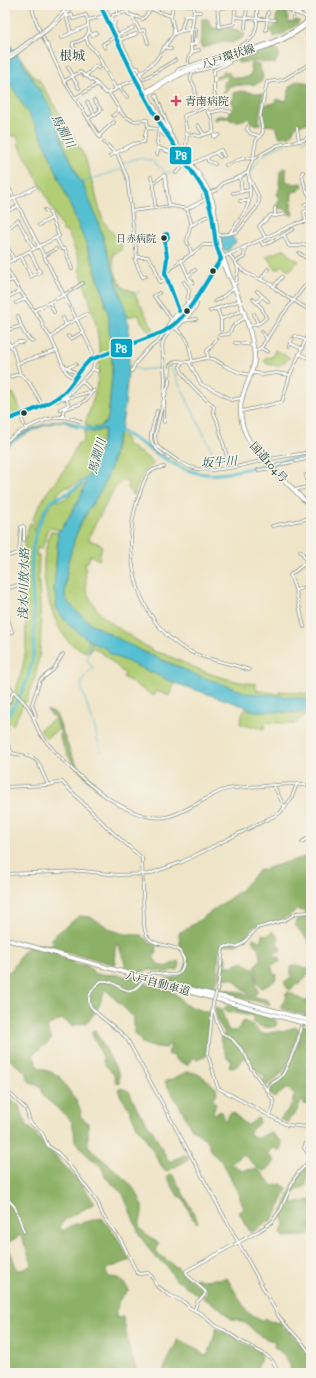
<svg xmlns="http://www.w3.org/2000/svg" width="316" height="1378" font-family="'IM FELL Great Primer','Noto Serif JP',serif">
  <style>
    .green { fill: #b1ce75; stroke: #688654 }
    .forest { fill: #8cb166; stroke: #56774d; fill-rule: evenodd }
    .water { fill: #55bfd2; stroke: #3a7e83 }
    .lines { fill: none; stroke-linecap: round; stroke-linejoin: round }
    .stream { stroke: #55bfd2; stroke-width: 1 }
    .river { stroke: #55bfd2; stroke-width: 3 }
    .minor-casing { stroke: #87907e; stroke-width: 3.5 }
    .major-casing { stroke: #87907e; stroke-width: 4.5 }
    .highway-casing { stroke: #87907e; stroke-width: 5 }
    .minor { stroke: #fff; stroke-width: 2 }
    .major { stroke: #fff; stroke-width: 3 }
    .highway { stroke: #fff; stroke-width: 3.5 }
    .minor-bridge-casing { stroke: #87907e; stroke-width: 3.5; stroke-linecap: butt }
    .major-bridge-casing { stroke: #87907e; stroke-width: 4.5; stroke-linecap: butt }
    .highway-bridge-casing { stroke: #87907e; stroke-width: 5; stroke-linecap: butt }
    .minor-bridge { stroke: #fff; stroke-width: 2 }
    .major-bridge { stroke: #fff; stroke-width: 3 }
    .highway-bridge { stroke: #fff; stroke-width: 3.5 }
    .bus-1-casing { stroke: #f7f3e8; stroke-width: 7 }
    .bus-1 { stroke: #02a4c6; stroke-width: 4 }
    .poi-dot { fill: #d1495b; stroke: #f7f3e8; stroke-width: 1.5 }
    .bus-dot { fill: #1f3d34; stroke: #f7f3e8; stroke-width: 1.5 }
    .labels { text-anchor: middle; stroke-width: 3; stroke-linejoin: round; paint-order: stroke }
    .bus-label { font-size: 10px; fill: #1f3d34; stroke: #f7f3e8; text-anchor: end }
    .street-label { font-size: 11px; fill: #1f3d34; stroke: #f7f3e8 }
    .poi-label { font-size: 11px; fill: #1f3d34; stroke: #f7f3e8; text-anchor: start }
    .water-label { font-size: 12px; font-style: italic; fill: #2c5e5c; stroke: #f7f3e8 }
    .quarter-label { font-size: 13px; fill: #1f3d34; stroke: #f7f3e8 }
    .line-badge { stroke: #f7f3e8; stroke-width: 1.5 }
    .badge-label { font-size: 11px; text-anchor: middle; font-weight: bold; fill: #fff }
  </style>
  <rect width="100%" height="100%" fill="#f7f3e8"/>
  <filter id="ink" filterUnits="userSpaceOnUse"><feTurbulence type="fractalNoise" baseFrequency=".025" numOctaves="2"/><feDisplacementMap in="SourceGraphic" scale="8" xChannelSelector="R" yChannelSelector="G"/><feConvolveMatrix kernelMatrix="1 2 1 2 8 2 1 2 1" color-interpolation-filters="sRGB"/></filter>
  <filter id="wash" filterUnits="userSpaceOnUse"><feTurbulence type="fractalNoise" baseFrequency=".012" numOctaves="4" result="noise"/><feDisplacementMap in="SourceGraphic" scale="16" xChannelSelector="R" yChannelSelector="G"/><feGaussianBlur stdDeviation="0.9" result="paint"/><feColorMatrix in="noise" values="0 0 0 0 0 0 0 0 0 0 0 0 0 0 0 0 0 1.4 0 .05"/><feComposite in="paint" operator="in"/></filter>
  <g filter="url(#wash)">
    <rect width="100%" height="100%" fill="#efe4c7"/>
    <!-- green -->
    <path class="green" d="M21,60H23L35,78H38L85,157L103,221L122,244L121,250L113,254C112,263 116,282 124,288C127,290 130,290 133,291L155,332L152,333C145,328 141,322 138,314L126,318L101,230L89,199L79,179L40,90Z
      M5,75L36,126L45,144L86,244L106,303L105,306L107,308L110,321L109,323L112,349V373L108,421L98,428H90L85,424C91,406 98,387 99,368C102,334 90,300 79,269L81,268L78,257L67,231L64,232L31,166L18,144L20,142L16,135L13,137L5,125Z
      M285,249L291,257L299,261L289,271L282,265L278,269H276L266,256Z
      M275,350L290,358L278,366L267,364L264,361L265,358L272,357Z
      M7,391L9,395L13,393L18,403L20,412L10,417L6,407L8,406L6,403L8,401L7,399L5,400V392Z
      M106,429L98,456L88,477L70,487H65L58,493V495L45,508L34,530L36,531L49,507L55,501L62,500L70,496V493L86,483L79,500L61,530L50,528L47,530L42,549L37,548L36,555H39C37,587 43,619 40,651C38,669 33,685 26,702L25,701L13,725L10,722L6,726L8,728L5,732V712L6,710L7,711L10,707L9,705C18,686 26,663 26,641C26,601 16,560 30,523L33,524L35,522L32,520L46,494L66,467L78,443H82L85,436L84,435L85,431L93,432Z
      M120,434L126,438V444L135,449V452H140L154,463L143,474L133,495L127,487L128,482L123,480L114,489L90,534L89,540L102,545L99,560L90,555L88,562H85L86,589L89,597L95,607L101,615L121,630L155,652L164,654L205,672L224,678L239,682L256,684V690L280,694V691L311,694V699C290,698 268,698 248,694C225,689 196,675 175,665C152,655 68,622 65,595C63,571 71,543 82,522C88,509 98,498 103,485C107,476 112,467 114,457C116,449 116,442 120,434Z
      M50,532H55L58,534L54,591L57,599L56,606L70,626L89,640L86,652C81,649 72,646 68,641C52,622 42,584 44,560C45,550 48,541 50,532Z
      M91,642L107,649L110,654L175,683L169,696L157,691L154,696L123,677L125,674L106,656L93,647L89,653Z
      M246,708L249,710L294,713H311V723L310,716L302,717L295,724L266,722L264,729L240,724L242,715Z
      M55,719L59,729L46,738L40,729Z"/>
    <!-- forest -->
    <path class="forest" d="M281,10L287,12L289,23L298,20L300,22L285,33L274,37L270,30L277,24L276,16Z
      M202,19H208L211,27C225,32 229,24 245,34L242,38L232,43L223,42L202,48L200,44L202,33Z
      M275,49L278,51L279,54L275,64C266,61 248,61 238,63L237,60Z
      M251,63L259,65L263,76L262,81L256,84L229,86V88L224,93L222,92L225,88L223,85L224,82L228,80L227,76L216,78V76L223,74V71L229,72L230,76C236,79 242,78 248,77L252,72L250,67Z
      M297,81L311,83V122L296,126L290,136L280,137L278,133L277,129L275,126L264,125L262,115L264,105L275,103L277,99L282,101L287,100L289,87Z
      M242,91L263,94L259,118L260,124C254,125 251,123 248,118L239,121L230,120L229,118H218V120H214V118L217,116H228L234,105L231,102L234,97V93Z
      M283,168L286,169V181L294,184L302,183L303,188H299L298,191L292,192L291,208L293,215H291L285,209L278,208L277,204L280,198L277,195L280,187L279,184L280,171Z
      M47,710L56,714L70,751L78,767L94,781L95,785C78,772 69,760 61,741C60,738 60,736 60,732C60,723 54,717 48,712Z
      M311,855V946L306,938L295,925L296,920L306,916L305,911L296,910C288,918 278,921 267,924C264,924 258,925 255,926C248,931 245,942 237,944C230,946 225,942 219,949L217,982L211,988C194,987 179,984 162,980L178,977L183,972L186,965L187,959L180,947L179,933L197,922L241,890L258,871Z
      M79,916L91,917L112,930L125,934L141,935L150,943L156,945L157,953L153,957L158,964L166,967L178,961L180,965L178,970H172L168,972L153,970L143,971L142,983C160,987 174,987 184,1004L209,1013L206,1056L197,1060L193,1057L187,1065L175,1059L174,1055H169L168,1053L171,1046L166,1045V1048L149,1046L142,1043L141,1039L134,1034V1018L105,989L99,1006L88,1022L72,1026L62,1019L47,1026L51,1040L33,1054L38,1067L58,1075L75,1099L81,1111L80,1116L88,1123V1145L92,1151C108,1165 140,1186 142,1207C143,1213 140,1220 139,1226L147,1236L159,1243L156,1252L179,1269L183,1274L203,1290V1294L200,1297L183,1284L176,1280L166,1265L155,1257L140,1236L123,1194L106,1178L102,1167L87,1155L75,1141L74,1131L71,1120L43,1096L41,1086L32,1084L27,1079L25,1071L15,1064L5,1055L7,1043L5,1041V974C17,969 17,957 25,950C32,944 42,942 50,946L54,943L51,940C59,930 70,924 79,916ZM118,943L127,970L132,972V978L120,975L95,974L87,965H75L74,962L57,956L56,951L88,957L112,964H116C115,957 113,948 118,943Z
      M272,931L279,937L277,944L279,945L281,950L273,954L274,957H279L280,962L271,965L274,974L277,975C275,983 268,985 261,988L256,982L257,971L255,967L257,963L260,961L259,948L255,945L252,940L253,938L260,941L262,940V934C267,936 269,935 272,931Z
      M223,953L225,956L227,966H232L243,962L255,970V984L258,991L255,995L244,991L234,979L220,978Z
      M296,965L310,969L311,974L306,975L305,979L302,980V981L300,984H297L290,990L287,988L284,982L291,978V966Z
      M219,987L268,1000L270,1005L218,992Z
      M289,992L304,1001L311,1000V1017L284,1009L280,1007L287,997L285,994Z
      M227,1005L272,1017L277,1023L276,1026C266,1029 260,1027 252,1022L254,1019L251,1015H246L225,1011L224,1008Z
      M215,1007L221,1009L227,1027L230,1031H236L244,1021L254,1026L261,1033L265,1034L279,1031L284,1032L286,1030L296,1027L299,1029C296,1041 288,1068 279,1076C275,1080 270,1082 267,1086L263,1083L265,1076C256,1072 252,1068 248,1059L244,1058L237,1066L232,1068L229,1066L231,1060L227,1058L220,1039L225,1033L218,1022Z
      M303,1025L311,1027V1106L304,1104L303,1101H301C298,1107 298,1111 292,1117H290L288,1123L280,1119L293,1104V1098L295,1094L287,1088L274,1098L270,1094L269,1089L272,1084L282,1079L298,1044L301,1029Z
      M93,1030H95L119,1074V1084L116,1083L114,1075L103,1062V1057L91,1032Z
      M187,1072C199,1071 208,1081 216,1088L217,1094L212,1098L216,1104L213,1113L215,1114L221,1111C225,1115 223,1119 226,1121L230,1113H233L247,1125L250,1124L257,1118L259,1119V1123L250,1131L249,1133L257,1139L270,1132L281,1141L282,1144L280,1150H277L273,1147L269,1154L274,1161L271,1166L264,1171L257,1168L244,1155H241L230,1165L232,1166L235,1165L241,1171C263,1166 259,1172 272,1186L282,1184L287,1189L278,1210L272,1220L251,1233L250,1232L239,1212L244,1209L239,1195L223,1163L212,1153L208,1141L191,1128L182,1110L165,1082Z
      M121,1088L129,1091L137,1109L152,1130L168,1160L171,1161L184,1155L188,1156V1160L167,1171L164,1170L143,1134C136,1128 133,1117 129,1109C126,1102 120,1098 118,1089Z
      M5,1092L19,1106L27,1125L80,1183L95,1203L66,1219L59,1226L63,1231L72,1225L102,1218L118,1239L130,1260L107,1269L106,1273L110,1277L119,1278L129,1289L118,1302L116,1318L123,1317L129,1348L137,1372L138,1373H5ZM21,1235L32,1264L25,1269L17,1270L7,1243Z
      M310,1162L311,1164V1177L306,1179V1185C301,1189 296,1190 292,1195L293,1204L311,1200V1233L304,1236L284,1237L281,1233L285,1222L281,1215L295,1180L299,1173Z
      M170,1174L173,1175L198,1221L197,1223L192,1218L183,1198L178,1196L167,1177Z
      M196,1278L203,1280L227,1278L247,1312L261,1321L266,1318L269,1321L280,1323L306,1349L310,1361L309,1373H291C291,1360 284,1354 274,1347L275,1341C264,1340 253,1332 247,1323H244L238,1320L231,1319L220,1308L203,1298L207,1292L206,1289L194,1280Z
      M216,1328C231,1334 245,1345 260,1352L261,1358L256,1372L257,1373H162L178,1339L199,1350L204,1356L208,1355L213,1341Z"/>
    <!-- water -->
    <path class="water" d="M5,38L21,60L50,107L64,145L79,179L83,184L96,216L125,309L128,323L129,360L125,404L121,430L116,441L111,467L103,487L82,520L75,537L69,560L66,577L65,596L67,601L76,611L90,623L117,638L143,652L200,676L247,693L311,699V713L254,711L244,706L175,683L110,654L107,649L95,644L70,626L61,615L56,606L57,599L54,591L58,542V534L57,533L58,531L61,530L79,500L88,477L98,456L105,429L93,432L85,431L87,426C96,430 106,427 108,417C111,394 113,371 112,348C111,340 108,331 109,323C109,317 109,311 105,306L106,303L95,267L93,265L94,263L45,144L36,126L5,75Z
      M220,235H231L236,242L231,246L230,249L226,251L223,250Z
      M63,420L79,424L78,428C73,427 70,423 64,422C49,420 14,438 5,450V445C15,434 47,421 63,420Z"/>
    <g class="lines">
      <!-- stream -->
      <path class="stream" d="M303,141L311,137
        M251,176C255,159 269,149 286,144
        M82,182L122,169L120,164L138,158L151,160L166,173L177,172
        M117,285L122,288L128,296L139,292
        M128,364L140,370L160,368
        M171,367L218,463
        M90,641L87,660L92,666L93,668L83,678L81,687L95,728L100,751"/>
      <!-- river -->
      <path class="river" d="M76,425L90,430
        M118,430C156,448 181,482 227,473L311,455
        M5,719C19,701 29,679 33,656C40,610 20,562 42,518C44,513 47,506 51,502C57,498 64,495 70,492C76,488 81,483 87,479H90"/>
    </g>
  </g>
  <g filter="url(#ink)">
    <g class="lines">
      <!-- minor casing -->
      <g class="minor-casing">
        <path id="minor" d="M32,5C32,13 43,40 48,46L64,81L100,137
          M54,5V6
          M127,5L128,14L143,19L151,9L156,5
          M145,5L151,9L171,16
          M183,5L194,6
          M194,5L193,22L191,30V50L192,52L199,50
          M217,5L219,27L234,24L235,10
          M276,5L304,16
          M280,5L298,9L297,5
          M205,6V5
          M218,9L233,5
          M292,11L293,18
          M64,12L68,16L72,15L73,19L86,15L88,20L105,16
          M194,12H201
          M117,14V5
          M66,15L71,33L87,26
          M132,16L140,31L144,30L148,43
          M235,17L275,20
          M52,24L70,5
          M53,26L66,14L73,5
          M113,26L115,22L112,18L113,15L127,12
          M245,28L247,5
          M311,29L307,34L311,53
          M266,30L268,12
          M89,31L92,35L96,33
          M181,31L185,16H194
          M174,34L181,31L196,29L195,44L192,45
          M117,35L133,28
          M86,37L88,44L97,54L116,89
          M61,38L71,33
          M119,40L136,34
          M164,47L171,49
          M105,48L103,44L115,37
          M77,52L73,46V43C80,41 87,39 89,31C89,28 87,24 88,20
          M188,66V59L192,52
          M311,66V70
          M68,67L73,75
          M134,68H138L142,77L144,79L175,60
          M178,73L177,71L179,69C195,63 251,49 255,32C258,25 257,15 257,7
          M140,74L155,61L174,34V29L171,16L173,5
          M72,76L79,88
          M85,76L90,72L95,66L98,68L103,65
          M64,81L80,72L95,82L106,93L113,91L122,85L136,80
          M119,87L127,97
          M109,93L123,115L133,121L147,120L148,128
          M156,95L170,131
          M75,98L98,84
          M87,102L95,115
          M208,113L222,110L231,112
          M113,116L119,110
          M88,119L101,110L94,100
          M198,125L204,135
          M248,127L247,129L250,133L259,136
          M297,128L299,141
          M159,129L157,142L159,148L170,152
          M187,134L200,136L213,132
          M219,135L214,137L212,118L202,103L195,96C195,94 196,91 195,89C194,81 187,81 193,72L210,68L247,54
          M99,136L106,129L114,122
          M5,141L8,139
          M104,142L113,151L117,153L127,177L137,257L135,260L142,276L143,277L146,276
          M216,153L220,157
          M157,154L159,148
          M110,156L133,144L144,142L146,130L148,128L158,129L165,136H167
          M207,157L208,161L215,164
          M192,164L221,150L224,156
          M226,165L241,159L255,158L278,145L304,140L311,135
          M303,172L302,173C303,182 305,191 311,198
          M176,173L184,166L180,159L186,154L184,150C189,141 186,127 184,116C197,110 206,110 216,98L214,93V70L229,63V61
          M151,177L154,185L155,208
          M240,177L242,192
          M5,180L83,332L94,355
          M154,183L164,175L165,176L169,207
          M233,193L250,190
          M240,201H249
          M5,203L36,187
          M305,204L311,203
          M187,209L192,225
          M10,210L18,206
          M131,211L172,206L187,209L204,200L205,199L203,196L204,194L217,190L223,183L240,177L248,172L253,159L256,141L263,132L260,117L267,82L283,80L311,63
          M275,216V208
          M306,222L304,212L311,209
          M39,225L52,218
          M10,227L18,220L34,249
          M230,233C239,220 251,208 250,191C250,187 249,183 249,178
          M217,235L229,234L238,231L257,207L259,201L258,195L249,178L248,173
          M284,235L289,246H299L311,243
          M265,237L259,226L271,215L275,216L285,214
          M56,238L62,249H65L72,269
          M260,240L263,245L271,242L293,229
          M5,242L14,260
          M299,253L311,261
          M192,254L187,241L190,227L191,225C198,223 203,216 212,215
          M229,254L237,265L238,270L236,283L233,285
          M21,256L31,276
          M44,256L56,249
          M137,257H148L154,265L160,282L167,279
          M223,257L295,224L302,222H311
          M181,260L189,278L193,282
          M235,262L244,257L245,247
          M5,264L59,236L50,213L45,210
          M237,265L246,273L271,284L277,290L293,301
          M5,266L20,291L41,320L44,328L51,338L66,372L74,379
          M188,276L195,270
          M30,277L40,272L30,252
          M261,279L268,269
          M5,282L14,280
          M5,282L7,290
          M184,282C185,284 186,285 188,287C191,291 187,297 187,302
          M274,286L282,277
          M257,291L268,301
          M159,293L154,296L172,320
          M10,296L20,291
          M293,300L311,311
          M215,301C225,298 225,293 233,289
          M257,302L262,296
          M16,303L25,299
          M50,303L54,312
          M217,308L221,319
          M35,310L64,295L83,283
          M210,311L238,301
          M254,314L258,324
          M18,316C20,324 25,338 33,341
          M63,318L66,325
          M184,321L196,319
          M175,323L172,329L164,339L162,345L165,379L164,398L155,435L156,443L158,447L178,461L190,467L198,469L213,470L236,467L264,460L311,452
          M249,326L260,323L266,318L262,308L253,299
          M221,330V319L242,311
          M5,331L21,326
          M262,332L267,339
          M68,336L71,339L83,332
          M295,336L305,340
          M5,338L13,349L20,374L29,382L42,404
          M51,338L65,325L87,314
          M235,343L253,345
          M290,343L302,349
          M11,345L18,342H23
          M289,346L292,339
          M261,348L268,352
          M254,351L261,348L280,318L311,278
          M299,354L311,359
          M208,358L207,351C212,346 216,340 220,335L229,334C231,327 238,321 245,318
          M192,361C191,354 190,346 186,339C183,333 173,330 174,321C175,318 178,316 179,313L165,273C177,263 191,255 203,245H216
          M182,362L180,367C186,383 202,395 214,407L213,411L217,420L227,457L236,467
          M189,362L201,384L222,394L231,400L242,398
          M18,363L56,351
          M62,364L74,372
          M67,368L76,364
          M93,369L98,371
          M132,371L135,364L147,350L160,340L169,323L179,311L191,300L195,302L197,305L195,309L176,329
          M252,373H257L262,375L276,373L290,375
          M5,378L20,374
          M165,396L169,383L170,365L176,361L189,362L206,358L214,359L225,366L241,373L251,375
          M53,399L57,401L68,395L93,369L94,363
          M64,399L89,392L90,389L82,381
          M60,409L68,405L67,399
          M157,411C151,436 143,443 169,458
          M242,411L282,402L290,375L311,328
          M20,414L26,430
          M63,417V412L64,409L80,404L87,399L93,391H94
          M164,422V400
          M5,442C18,432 44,417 61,417C67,417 74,419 80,421
          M164,467C147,469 146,476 141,490C122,538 130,601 169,637C193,660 220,659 249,670
          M258,470L274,468L278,465L311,458
          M306,475L308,487
          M295,490L311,486
          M272,526L311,518
          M300,551L303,554L307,564
          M5,557L19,553L21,527L23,526L24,527V540
          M5,589L18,585
          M296,590L306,587
          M5,609L12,632L5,636
          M304,627L296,592L290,575L303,565L311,563
          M5,676C11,694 19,694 28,707C34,716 35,726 41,735C64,765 125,824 166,817C183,814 205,798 221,791C230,787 238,788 248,787C269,786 290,782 311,786
          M5,700L7,702H9L13,692
          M34,718L36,716L32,704L40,680L53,670L63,654
          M5,739L12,753C21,756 31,754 38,762L48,785
          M273,784L285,808
          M5,787L48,785L62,782L111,831L142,858L144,924C146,949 162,941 179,950L184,959C183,985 165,971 151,973
          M302,842L311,836
          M5,874L83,871L118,875L149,874L182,862L280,813L291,799L297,784
          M141,983C125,1002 118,978 101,981C94,986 86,996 90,1005C95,1015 118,1028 127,1039L278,1315C287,1330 304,1340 311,1356
          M218,987L223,948L227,946L236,947L242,944L257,928L285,920L297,913L311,912
          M213,1003L208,1055L218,1088L287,1125L308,1127L310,1134L304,1148L311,1157
          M212,1009L214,1011L217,1022L222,1033L232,1039L245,1054L251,1068L267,1090
          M306,1019L311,1011
          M5,1089L26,1109L30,1122L42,1133L48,1146L57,1152L75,1172L98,1203L103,1216L121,1240L137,1273L140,1274L148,1273L152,1277L156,1285L169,1295L184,1302L190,1308L202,1314L215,1326L224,1330L239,1340L266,1355L272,1360L277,1370
          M270,1115C280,1096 267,1099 268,1089C269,1082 277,1082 281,1077C285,1073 296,1046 298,1040C300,1034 299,1028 303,1022
          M5,1196L15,1207L24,1232
          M195,1309L197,1302L204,1296L206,1292L187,1275L186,1271L259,1231L272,1222L281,1209L294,1179L299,1172L311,1159"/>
      </g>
      <!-- major casing -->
      <g class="major-casing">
        <path id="major" d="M145,92C158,84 170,76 185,70C226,54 278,49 311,18
          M146,95C160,86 173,77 189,71C229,56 278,51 311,21
          M178,323C196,304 205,278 221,258
          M5,421C21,414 51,403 63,393C78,379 77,365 99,356"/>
      </g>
      <!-- highway casing -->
      <g class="highway-casing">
        <path id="highway" d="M100,5L118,42
          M103,5C123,48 143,91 168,131C181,154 203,175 212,200C217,215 215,232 220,248C230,282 249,315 254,351C257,370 244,385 241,403C237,435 259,455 279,475C290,486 300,496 311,507
          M120,47L162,127L206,193L212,215L216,245L228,276
          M5,939L141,977L236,1000L301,1018
          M187,991L300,1022"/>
      </g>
      <!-- minor -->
      <use href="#minor" class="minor"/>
      <!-- major -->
      <use href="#major" class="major"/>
      <!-- highway -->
      <use href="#highway" class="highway"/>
      <!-- minor-bridge casing -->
      <g class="minor-bridge-casing">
        <path id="minor-bridge" d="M304,16L311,24
          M245,46L247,54
          M5,59L52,24
          M5,62L53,26
          M141,983L147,976L151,973
          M213,1003L218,987"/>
      </g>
      <!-- major-bridge casing -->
      <g class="major-bridge-casing">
        <path id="major-bridge" d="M99,356L163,332L170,329L178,323"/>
      </g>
      <!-- highway-bridge casing -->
      <g class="highway-bridge-casing">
        <path id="highway-bridge" d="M301,1018L308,1020
          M300,1022L307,1024"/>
      </g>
      <!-- minor-bridge -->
      <use href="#minor-bridge" class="minor-bridge"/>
      <!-- major-bridge -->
      <use href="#major-bridge" class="major-bridge"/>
      <!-- highway-bridge -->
      <use href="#highway-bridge" class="highway-bridge"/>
      <!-- bus-1 casing -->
      <g class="bus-1-casing">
        <path id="bus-1" d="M165,241L168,237L167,234L164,235L167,258L165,273L179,311
          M5,421C24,413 46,407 62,394C74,384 78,370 90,360L163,332C191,316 203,285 221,259L216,245L212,215L206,193L162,127L136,80L100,5"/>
      </g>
      <!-- bus-1 -->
      <use href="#bus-1" class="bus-1"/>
    </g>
  </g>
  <!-- markers -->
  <path class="poi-dot" d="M174 95h4v4h4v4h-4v4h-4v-4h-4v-4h4z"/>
  <g class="bus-dot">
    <circle cx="157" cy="118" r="3.5"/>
    <circle cx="164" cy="238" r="3.5"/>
    <circle cx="213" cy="271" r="3.5"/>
    <circle cx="187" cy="311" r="3.5"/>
    <circle cx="24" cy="413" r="3.5"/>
  </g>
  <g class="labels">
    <!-- bus labels -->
    <g class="bus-label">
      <text x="156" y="242">日赤病院</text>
    </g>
    <!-- street labels -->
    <g class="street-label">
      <text transform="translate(228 56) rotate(-18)" y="4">八戸環状線</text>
      <text transform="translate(269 462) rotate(48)" y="4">国道104号</text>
      <text transform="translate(158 983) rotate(15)" y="4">八戸自動車道</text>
    </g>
    <!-- poi labels -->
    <g class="poi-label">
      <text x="185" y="105">青南病院</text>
    </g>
    <!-- water labels -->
    <g class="water-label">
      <text transform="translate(63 131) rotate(62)" y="4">馬淵川</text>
      <text transform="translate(97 456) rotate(-75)" y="4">馬淵川</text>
      <text transform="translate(219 462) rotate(-4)" y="4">坂牛川</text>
      <text transform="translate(24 584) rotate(-89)" y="4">浅水川放水路</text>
    </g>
    <!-- quarter labels -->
    <g class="quarter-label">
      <text x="72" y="60">根城</text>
    </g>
  </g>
  <g class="line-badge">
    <rect x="169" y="146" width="23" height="19" rx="4" fill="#02a4c6"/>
    <rect x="110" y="338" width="23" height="20" rx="4" fill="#02a4c6"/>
  </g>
  <g class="badge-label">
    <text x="181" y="159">P8</text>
    <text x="121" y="352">P8</text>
  </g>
  <!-- margin -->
  <rect width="316" height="1378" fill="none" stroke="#f7f3e8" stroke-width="20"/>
</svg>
